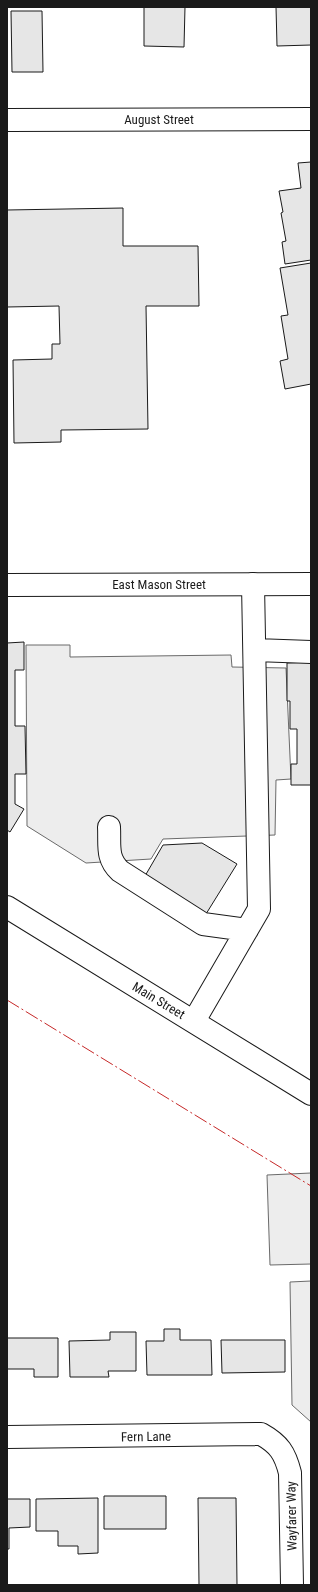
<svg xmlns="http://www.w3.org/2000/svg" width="318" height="1592" font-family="'Roboto Condensed',sans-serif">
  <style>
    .parking { fill: #ededed; stroke: #6a6a6a }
    .building { fill: #e6e6e6; stroke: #1a1a1a }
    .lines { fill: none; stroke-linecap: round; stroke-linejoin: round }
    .minor-casing { stroke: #1a1a1a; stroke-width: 24 }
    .major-casing { stroke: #1a1a1a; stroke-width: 24 }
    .minor { stroke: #fff; stroke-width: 22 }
    .major { stroke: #fff; stroke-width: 22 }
    .power { stroke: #c62828; stroke-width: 1; stroke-dasharray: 14 3 2 3; stroke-linecap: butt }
    .labels { text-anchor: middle; stroke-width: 3; stroke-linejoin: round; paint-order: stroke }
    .street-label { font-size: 13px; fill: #1a1a1a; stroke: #fff }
  </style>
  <rect width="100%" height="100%" fill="#fff"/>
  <!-- parking -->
  <path class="parking" d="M26,645H70V657L231,655L232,667L286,668L291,779L276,780L275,835L163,839L151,859L86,863L27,826Z
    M311,1173V1264L270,1265L267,1175Z
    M311,1281V1422L292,1405L290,1282Z"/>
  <!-- building -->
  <path class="building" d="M144,7H185L184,47L144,46Z
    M276,7H311V45L277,46Z
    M11,11H42L43,72H12Z
    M311,162V260L285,264L282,242L286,241L281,213L283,212L279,191L301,188L298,163Z
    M123,208V246H198L199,306H146L148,429L61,430V442L14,443L13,360L52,359V344H60L59,306L7,307V210Z
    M311,263V384L285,389L280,361L288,359L281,316L288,315L280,268Z
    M24,642V670H15V726H25L26,774H15V804L24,809L10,832L7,830V643Z
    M311,662V785H291V764H297V729H290V701H287V663Z
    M202,843L237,864L206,914L145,876L163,845Z
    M164,1329H180V1340H211L212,1375H147L146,1341H164Z
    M110,1332H136V1371H108L109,1377H70L69,1341L110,1340Z
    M7,1338H58V1377H34V1369H7Z
    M221,1340H285V1372L222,1373Z
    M104,1496H166V1529H104Z
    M98,1498V1553L78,1554V1546H58V1531H36V1499Z
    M198,1498H236L237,1585H199Z
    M7,1499H30V1527L9,1528V1549H7Z"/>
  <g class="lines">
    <!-- minor casing -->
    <g class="minor-casing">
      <path id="minor" d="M7,120L311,119
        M255,650L311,652
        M109,827C110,845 106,858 120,871L203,924L247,930
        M194,1021L259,909L253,584
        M7,1437L261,1434C279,1444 285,1453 290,1473L292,1585"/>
    </g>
    <!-- major casing -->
    <g class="major-casing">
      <path id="major" d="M7,585L311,584
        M7,907L311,1094"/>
    </g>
    <!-- minor -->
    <use href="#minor" class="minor"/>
    <!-- major -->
    <use href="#major" class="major"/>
    <!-- power -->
    <path class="power" d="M7,1000L311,1186"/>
  </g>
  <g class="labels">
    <!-- street labels -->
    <g class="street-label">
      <text x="159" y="124">August Street</text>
      <text x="159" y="589">East Mason Street</text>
      <text transform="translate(159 1000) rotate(31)" y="5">Main Street</text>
      <text transform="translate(146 1436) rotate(-1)" y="5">Fern Lane</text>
      <text transform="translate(291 1516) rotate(-91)" y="5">Wayfarer Way</text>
    </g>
  </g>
  <!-- border -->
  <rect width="318" height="1592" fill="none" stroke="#1a1a1a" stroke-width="16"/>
</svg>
